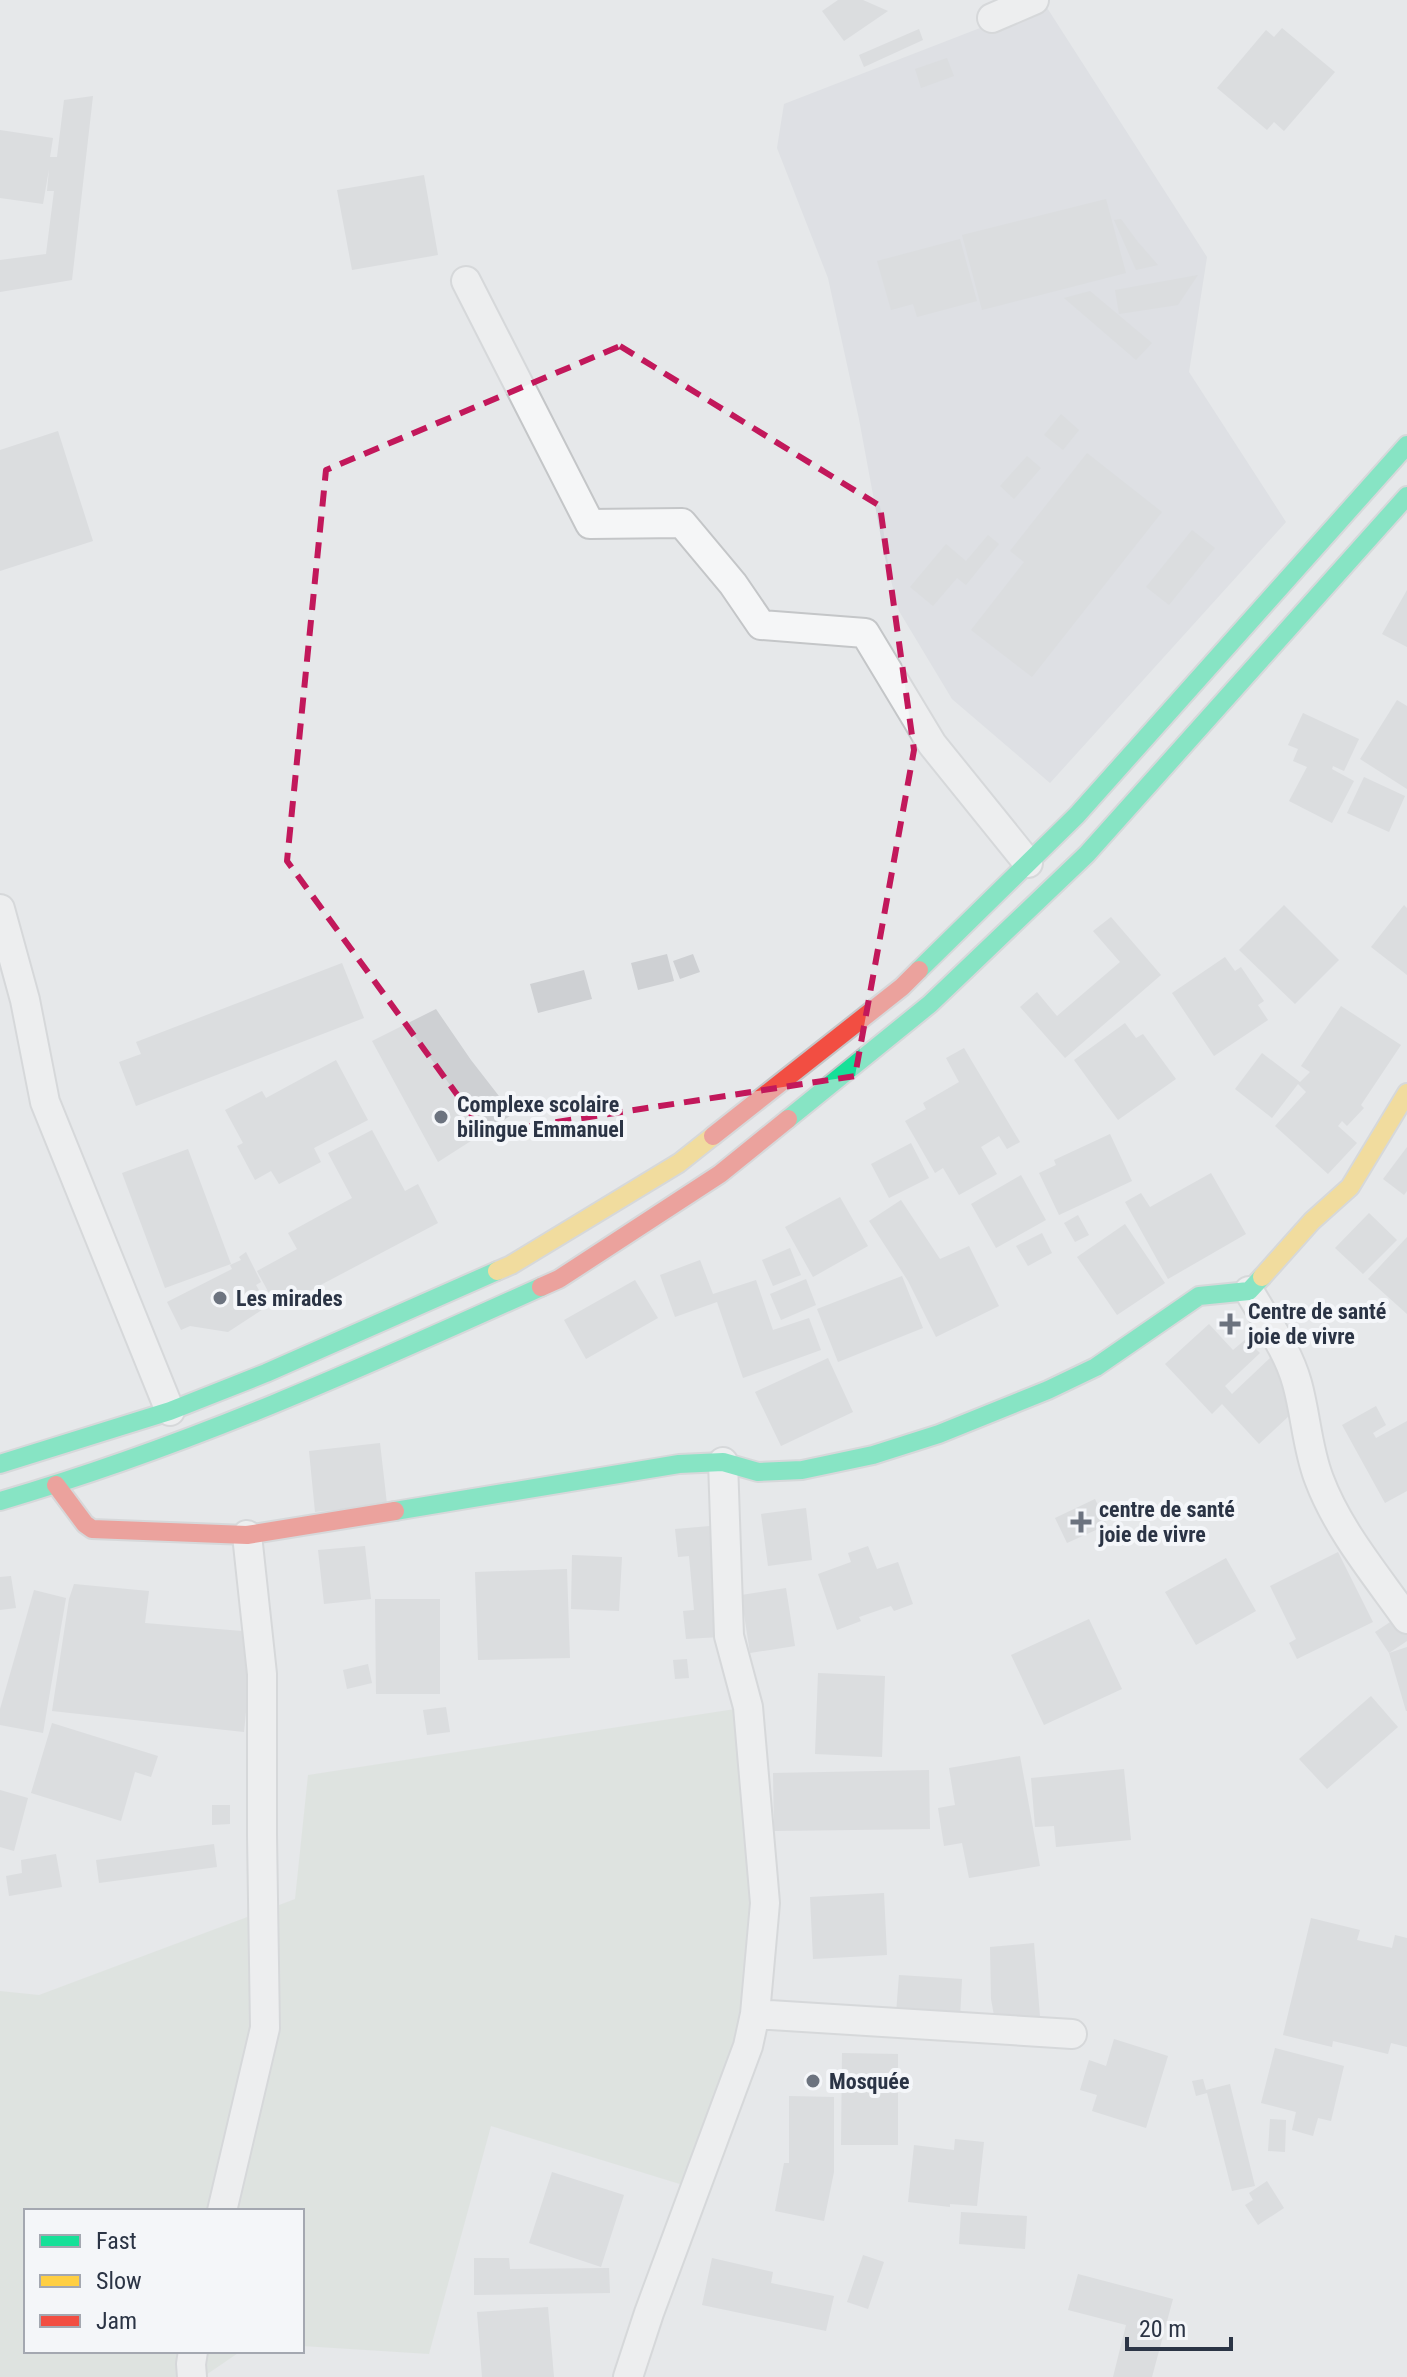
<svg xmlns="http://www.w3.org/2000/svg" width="1407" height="2377" font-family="'Roboto Condensed',sans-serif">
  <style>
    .built { fill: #d4d7dd }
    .green { fill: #d6ded6 }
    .building { fill: #ced0d3 }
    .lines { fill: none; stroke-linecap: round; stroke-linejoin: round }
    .street-casing { stroke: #c4c6c8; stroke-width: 32 }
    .fast-casing { stroke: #c4c6c8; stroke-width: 22 }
    .slow-casing { stroke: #c4c6c8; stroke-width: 22 }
    .jam-casing { stroke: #c4c6c8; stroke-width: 22 }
    .street { stroke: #f5f6f7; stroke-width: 28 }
    .fast { stroke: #16e098; stroke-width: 18 }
    .slow { stroke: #ffcf43; stroke-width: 18 }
    .jam { stroke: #f24e42; stroke-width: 18 }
    .marked { fill: none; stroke: #c2185b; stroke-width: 6; stroke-dasharray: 16 10; stroke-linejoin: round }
    .poi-dot { fill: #6c737f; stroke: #f4f6f9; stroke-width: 3 }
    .labels { text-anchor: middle; stroke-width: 8; stroke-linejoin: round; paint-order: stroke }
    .poi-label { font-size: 22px; font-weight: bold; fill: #2b3445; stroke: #f4f6f9; text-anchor: start }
  </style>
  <rect width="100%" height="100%" fill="#e6e8ea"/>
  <!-- built -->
  <path class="built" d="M1042,0L1207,257L1189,372L1286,522L1050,783L952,699L899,611L884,554L859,419L828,278L777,148L784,104L993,23Z"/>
  <!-- green -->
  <path class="green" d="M748,1707L756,2003L696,2189L491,2126L429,2354L302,2346V2211H26V2351H241L203,2377H0V1991L39,1995L295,1899L308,1775Z"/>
  <!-- building -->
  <path class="building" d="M838,0H863L888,11L844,41L822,11Z
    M1282,28L1335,72L1284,131L1274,122L1267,130L1217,88L1266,30L1274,37Z
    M919,29L923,40L864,67L859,55Z
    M947,58L954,76L921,88L915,69Z
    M93,96L72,280L0,292V260L46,254L54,191H47L49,169L43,204L0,198V130L53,138L50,157H57L64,100Z
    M424,175L438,255L352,270L337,190Z
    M1106,199L1126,273L982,310L962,235Z
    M1121,219L1138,242L1158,265L1136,270L1114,220Z
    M960,239L977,301L917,317L913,304L891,310L877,261Z
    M1198,275L1178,305L1119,314L1115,290Z
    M1090,291L1152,343L1136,360L1064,298Z
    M1061,414L1079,430L1063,450L1044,435Z
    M58,431L93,541L0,571V450Z
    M1087,453L1162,512L1032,677L971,630L1024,562L1010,551Z
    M1027,456L1041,468L1014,499L1000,486Z
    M1192,530L1215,548L1169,605L1146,587Z
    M988,535L999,544L966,585L957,578L933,606L910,587L946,544L966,561Z
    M1407,590V647L1382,634Z
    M1397,700L1407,706V789L1360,759Z
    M1303,713L1359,739L1344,771L1333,766L1332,769L1354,781L1332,823L1289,801L1307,767L1293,761L1298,749L1288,745Z
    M1364,777L1405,796L1389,832L1347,813Z
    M1284,905L1339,960L1295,1004L1239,950Z
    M1404,905L1407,908V975L1371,947Z
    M1111,917L1161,975L1065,1058L1020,1007L1037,992L1057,1016L1120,962L1093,931Z
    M667,954L674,981L638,990L631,963Z
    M693,954L700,972L680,979L673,961Z
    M1225,957L1235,971L1241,967L1264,1001L1258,1005L1268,1020L1214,1056L1172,993Z
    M342,963L364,1018L136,1106L119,1062L141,1054L136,1042Z
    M584,970L592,999L538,1013L530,984Z
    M1341,1006L1401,1045L1361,1105L1364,1108L1347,1126L1342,1121L1338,1126L1357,1143L1328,1174L1275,1126L1306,1092L1298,1084L1272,1118L1235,1089L1262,1053L1300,1082L1310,1072L1301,1066Z
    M436,1009L471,1060L513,1114L438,1162L372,1041Z
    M1125,1023L1136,1038L1143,1034L1176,1079L1118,1120L1074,1060Z
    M964,1048L1020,1142L1007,1149L999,1136L981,1147L997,1174L959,1195L943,1168L935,1173L905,1121L926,1109L923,1103L959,1082L946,1058Z
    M336,1060L368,1120L314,1148L321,1162L279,1184L271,1171L255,1180L237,1146L243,1143L225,1110L262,1091L266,1098Z
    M372,1130L405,1191L418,1184L438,1223L277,1308L257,1271L297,1249L288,1233L352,1198L328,1153Z
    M1110,1134L1132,1181L1059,1215L1039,1173L1056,1165L1054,1160Z
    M911,1143L929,1178L889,1198L871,1164Z
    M1407,1147V1191L1404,1195L1383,1179Z
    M188,1149L231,1264L165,1288L122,1173Z
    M1211,1173L1246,1234L1168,1279L1125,1202L1141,1193L1150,1207Z
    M1021,1175L1046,1220L996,1248L971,1204Z
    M840,1197L868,1246L813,1277L785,1227Z
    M901,1200L940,1259L969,1246L999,1306L936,1337L908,1281L869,1221Z
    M1369,1213L1397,1240L1363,1274L1335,1248Z
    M1078,1215L1089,1235L1075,1242L1064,1223Z
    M1125,1224L1165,1283L1117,1315L1077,1257Z
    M1042,1233L1052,1253L1028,1266L1016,1246Z
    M1407,1237V1314L1368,1279Z
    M790,1248L801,1275L773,1286L762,1260Z
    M246,1252L261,1282L256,1285L268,1306L228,1332L190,1326L181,1330L167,1302L232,1269L230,1265L241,1260L239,1257Z
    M700,1260L713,1294L756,1280L773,1330L809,1318L821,1350L743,1378L717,1302L675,1317L660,1275Z
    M902,1276L923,1328L838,1362L817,1309Z
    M806,1279L816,1305L781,1320L770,1294Z
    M635,1280L658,1318L586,1359L564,1320Z
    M1209,1324L1233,1350L1246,1339L1260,1353L1225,1386L1232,1394L1270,1358L1308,1398L1259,1444L1222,1404L1212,1414L1165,1364Z
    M828,1358L853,1412L781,1446L755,1392Z
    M1376,1406L1386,1425L1373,1433L1376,1438L1407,1421V1491L1385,1503L1342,1425Z
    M380,1443L387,1504L315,1512L309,1451Z
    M1095,1499L1107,1525L1067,1543L1055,1518Z
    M806,1508L812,1560L768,1566L761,1514Z
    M710,1526L720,1637L686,1639L683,1611L694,1610L689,1556L678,1557L675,1529Z
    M365,1546L371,1599L324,1604L318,1550Z
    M868,1546L877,1569L898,1562L913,1604L894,1611L891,1606L859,1617L861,1621L837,1630L818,1574L851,1562L848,1553Z
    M1338,1552L1373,1622L1297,1659L1289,1643L1296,1639L1270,1586Z
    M572,1555L622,1557L619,1611L571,1609Z
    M1226,1558L1256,1611L1196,1645L1165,1592Z
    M567,1569L570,1658L478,1660L475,1572Z
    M11,1576L16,1608L0,1610V1577Z
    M74,1584L149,1591L145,1623L254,1632L244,1732L52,1711L69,1599Z
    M786,1588L795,1646L750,1653L741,1595Z
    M34,1590L66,1598L43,1733L0,1725V1709Z
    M375,1599H440V1694H376Z
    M1407,1611V1641L1389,1653L1375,1632Z
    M1089,1619L1122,1689L1044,1725L1011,1655Z
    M1407,1647V1711H1406L1389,1653Z
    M687,1659L689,1678L675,1679L673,1660Z
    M368,1664L372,1683L347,1689L343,1670Z
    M818,1673L885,1676L882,1757L815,1754Z
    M1371,1696L1398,1727L1327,1789L1299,1759Z
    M446,1707L450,1732L427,1735L423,1710Z
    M52,1723L158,1756L151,1777L135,1772L121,1821L31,1793Z
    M1020,1756L1040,1866L969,1878L962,1843L944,1846L938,1808L955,1805L949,1768Z
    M1124,1769L1131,1840L1056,1847L1054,1826L1035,1827L1031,1778Z
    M929,1770L930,1829L774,1831L773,1773Z
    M0,1790L28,1798L14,1851L0,1847Z
    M212,1805H230V1824L212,1825Z
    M214,1844L217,1867L99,1883L96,1860Z
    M56,1854L62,1887L9,1896L6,1876L22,1873L21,1860Z
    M884,1893L887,1955L813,1959L810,1897Z
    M1311,1918L1360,1930L1357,1940L1392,1948L1395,1935L1407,1938V2047L1391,2043L1388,2054L1333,2041L1332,2047L1283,2035Z
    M1034,1943L1041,2029L997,2032L991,1999L990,1947Z
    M899,1975L962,1979L960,2018L896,2014Z
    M1114,2039L1168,2056L1146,2128L1092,2111L1097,2095L1080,2090L1089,2060L1106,2066Z
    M1275,2048L1344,2066L1331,2121L1318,2118L1313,2136L1292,2130L1296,2112L1261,2103Z
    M842,2053L898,2054V2145H841Z
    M1203,2079L1206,2090L1230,2084L1255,2186L1232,2191L1207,2093L1196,2096L1192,2081Z
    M789,2096L834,2097V2172L824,2221L775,2211L784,2163H789Z
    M1270,2119L1286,2120L1285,2152L1268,2151Z
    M955,2139L984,2142L977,2206L950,2204V2207L908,2202L914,2145L954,2150Z
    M552,2172L624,2195L601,2267L529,2243Z
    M1267,2181L1284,2208L1258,2225L1245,2205L1253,2200L1249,2193Z
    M961,2212L1027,2216L1025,2249L959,2244Z
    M863,2255L884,2262L868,2309L847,2302Z
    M474,2258H509L510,2269L609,2268L610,2293L474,2295Z
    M712,2258L773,2272L771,2283L834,2296L826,2331L702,2305Z
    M1078,2274L1173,2299L1152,2377H1113L1126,2325L1068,2310Z
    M548,2307L554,2377H482L477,2312Z"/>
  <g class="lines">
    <!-- street casing -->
    <g class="street-casing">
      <path id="street" d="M992,18L1034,0
        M466,281L590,524L682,523L733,584L761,625L865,633L932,744L1028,863
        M0,909L25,1000L45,1102L170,1411
        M1249,1291C1266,1321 1288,1350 1297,1383C1306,1415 1307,1448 1319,1479C1338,1530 1376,1575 1407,1619
        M755,2014L1072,2034
        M222,2211L265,2028L262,1835V1674L247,1535
        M192,2377L191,2364L193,2351
        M628,2377L649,2313L748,2046L755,2014L765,1903L748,1707L729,1636L723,1462"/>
    </g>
    <!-- fast casing -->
    <g class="fast-casing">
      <path id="fast" d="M919,970L1077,815L1407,445
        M788,1119L930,1004L1087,854L1407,496
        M0,1464L170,1411L266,1373L497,1271
        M0,1501C187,1447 364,1367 541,1287
        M395,1511L679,1464L723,1462L758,1472L802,1470L873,1455L939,1434L1048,1390L1096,1367L1199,1296L1249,1291L1262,1277"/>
    </g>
    <!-- slow casing -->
    <g class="slow-casing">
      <path id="slow" d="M497,1271L511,1265L679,1163L713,1136
        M1262,1277L1312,1221L1350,1187L1407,1093"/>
    </g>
    <!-- jam casing -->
    <g class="jam-casing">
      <path id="jam" d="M713,1136L902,987L919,970
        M541,1287L559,1279L720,1174L788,1119
        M56,1485L85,1524L92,1529L247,1535L395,1511"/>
    </g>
    <!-- street -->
    <use href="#street" class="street"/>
    <!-- fast -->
    <use href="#fast" class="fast"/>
    <!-- slow -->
    <use href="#slow" class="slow"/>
    <!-- jam -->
    <use href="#jam" class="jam"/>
  </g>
  <!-- marked area -->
  <path d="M0 0H1407V2377H0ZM620,346L880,506L914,750L855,1076L485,1133L287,861L326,470Z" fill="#e6e8ea" fill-opacity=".55" fill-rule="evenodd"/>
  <path class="marked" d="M620,346L880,506L914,750L855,1076L485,1133L287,861L326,470Z"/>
  <!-- markers -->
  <g class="poi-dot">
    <circle cx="441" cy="1117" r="8"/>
    <circle cx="220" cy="1298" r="8"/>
    <path d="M1226 1312h8v8h8v8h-8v8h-8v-8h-8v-8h8z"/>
    <path d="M1077 1510h8v8h8v8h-8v8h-8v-8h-8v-8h8z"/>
    <circle cx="813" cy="2081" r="8"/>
  </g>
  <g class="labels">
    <!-- poi labels -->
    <g class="poi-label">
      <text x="457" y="1112">Complexe scolaire<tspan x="457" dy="25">bilingue Emmanuel</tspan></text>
      <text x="236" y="1306">Les mirades</text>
      <text x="1248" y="1319">Centre de santé<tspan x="1248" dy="25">joie de vivre</tspan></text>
      <text x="1099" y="1517">centre de santé<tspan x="1099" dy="25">joie de vivre</tspan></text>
      <text x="829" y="2089">Mosquée</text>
    </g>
  </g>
  <!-- legend -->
  <rect x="24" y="2209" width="280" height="144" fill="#f4f6f9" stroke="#a4a8b1" stroke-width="2"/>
  <rect x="40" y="2235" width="40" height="12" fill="#16e098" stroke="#a4a8b1" stroke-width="2"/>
  <text x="96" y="2249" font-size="24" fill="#2b3445">Fast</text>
  <rect x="40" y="2275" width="40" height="12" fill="#ffcf43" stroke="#a4a8b1" stroke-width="2"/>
  <text x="96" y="2289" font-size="24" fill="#2b3445">Slow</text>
  <rect x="40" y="2315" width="40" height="12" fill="#f24e42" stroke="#a4a8b1" stroke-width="2"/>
  <text x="96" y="2329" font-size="24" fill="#2b3445">Jam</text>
  <!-- scale -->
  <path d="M1127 2337v12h104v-12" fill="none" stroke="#2b3445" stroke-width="4"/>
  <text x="1139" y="2337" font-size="24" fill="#2b3445" stroke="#f4f6f9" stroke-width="6" paint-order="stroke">20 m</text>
</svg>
